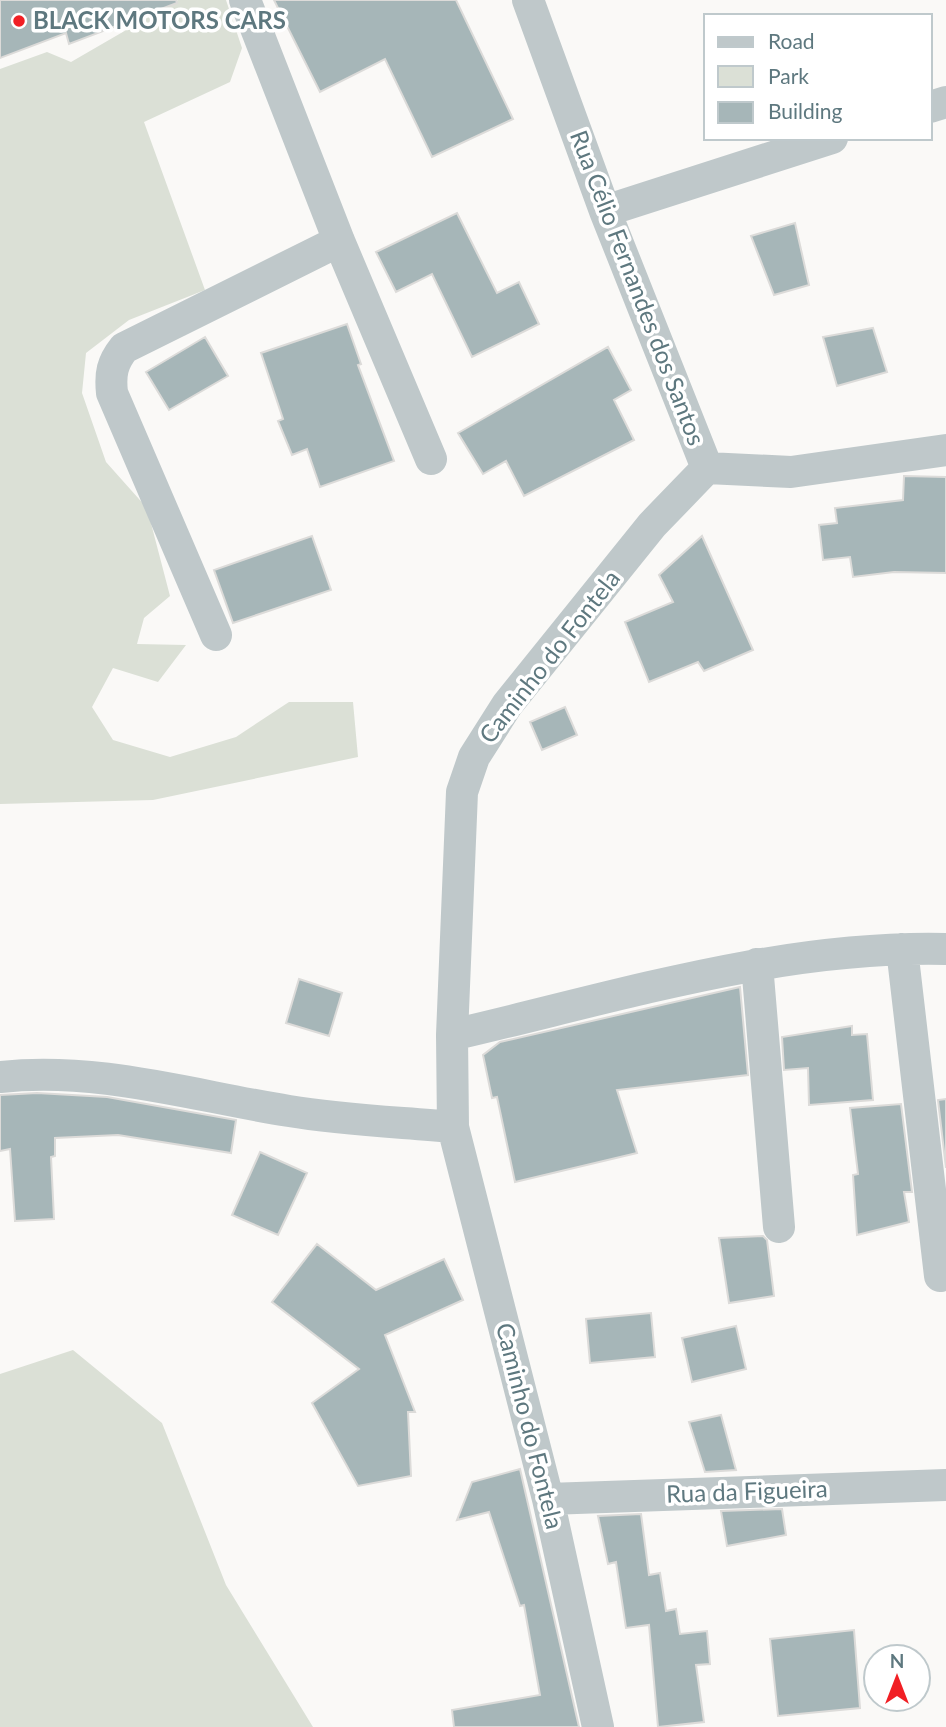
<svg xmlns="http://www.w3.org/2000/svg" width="946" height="1727" font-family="Lato,sans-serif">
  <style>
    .green { fill: #dbe0d6 }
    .building { fill: #a6b6b8; stroke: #dcdbd9; stroke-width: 2 }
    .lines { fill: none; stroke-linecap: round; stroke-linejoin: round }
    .street { stroke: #bfc8ca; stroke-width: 32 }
    .poi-dot { fill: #f11f24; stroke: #fff; stroke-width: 2.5 }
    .labels { text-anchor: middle; stroke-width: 7; stroke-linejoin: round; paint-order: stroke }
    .poi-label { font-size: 24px; font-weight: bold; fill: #5e787f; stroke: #fff; text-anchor: start }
    .street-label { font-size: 24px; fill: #5e787f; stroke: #fff }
  </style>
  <rect width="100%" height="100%" fill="#faf9f7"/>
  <!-- green -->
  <path class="green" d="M178,0H226L242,48L230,82L144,122L205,290L129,320L86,353L82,393L106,462L147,508L170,596L144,618L137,644L186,645L158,682L113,668L92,707L113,740L170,757L236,737L289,702H353L358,757L153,800L0,804V69L47,52L71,62Z
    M73,1350L162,1423L226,1585L313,1727H0V1374Z"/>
  <!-- building -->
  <path class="building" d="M0,0H176L177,3L69,44L66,33L0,58Z
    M274,0H456L513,119L432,157L385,59L320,92Z
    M457,213L497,293L519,282L539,324L472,357L432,274L396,292L376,252Z
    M795,223L809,285L774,295L751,236Z
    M347,324L361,364L358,365L394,461L320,487L307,449L292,455L278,421L283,419L261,353Z
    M873,328L887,372L837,386L823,337Z
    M205,337L228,376L169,410L146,372Z
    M608,347L631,390L614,400L634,440L524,496L506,461L483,474L458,433Z
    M904,476L946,477V573L894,572L853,577L850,557L823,560L819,525L837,523L835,508L903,500Z
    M312,536L331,590L233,623L214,570Z
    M702,536L753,650L704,671L698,662L649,682L625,622L673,602L659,575Z
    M565,707L577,735L542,750L530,722Z
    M299,979L342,993L329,1036L286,1023Z
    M740,987L748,1075L617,1090L637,1153L515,1182L497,1097L492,1098L483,1055L500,1042Z
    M852,1026V1035L867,1034L873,1100L809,1105L808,1068L784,1070L782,1037Z
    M37,1093L107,1097L236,1120L231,1153L118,1135L55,1138V1156L51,1157L54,1219L15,1221L10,1149L0,1151V1095Z
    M946,1099V1168L938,1100Z
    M901,1104L912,1192H904L909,1222L857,1235L853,1175L858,1174L850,1108Z
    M260,1152L307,1173L278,1235L232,1215Z
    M763,1236L767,1240L774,1296L729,1303L719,1238Z
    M317,1244L376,1290L444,1259L463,1300L385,1335L415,1412H408L411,1476L358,1486L312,1403L359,1369L272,1302Z
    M651,1313L655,1357L590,1363L586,1319Z
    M736,1326L746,1369L692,1382L682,1338Z
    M721,1415L736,1470L705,1472L689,1422Z
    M520,1469L579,1727H454L452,1710L540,1695L524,1605L520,1606L489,1512L457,1520L472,1482Z
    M782,1509L786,1535L727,1546L721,1511Z
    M641,1514L649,1575L660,1573L666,1611L676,1609L680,1634L707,1631L710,1664L696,1665L704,1722L658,1727L649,1625L626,1628L616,1562L608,1564L598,1516Z
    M854,1630L860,1708L778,1716L770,1639Z"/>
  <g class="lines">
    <!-- street -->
    <path class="street" d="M245,0L339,241L431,459
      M528,0L605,211L707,468
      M930,107L946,102
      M605,211L832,138
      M707,468L791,472L946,450
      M216,635L112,393C110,374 112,363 124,348L339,241
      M902,949L940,1276
      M757,964L779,1227
      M452,1035C613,998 779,945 946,949
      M0,1077C97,1066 194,1096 289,1111C343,1120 399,1122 453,1127
      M548,1499L946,1485
      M598,1727L548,1499L453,1127L452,1035L462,792L474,757L507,705L652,525L707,468"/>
  </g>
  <!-- markers -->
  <circle class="poi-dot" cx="19" cy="21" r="7"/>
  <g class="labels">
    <!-- poi labels -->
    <g class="poi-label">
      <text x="33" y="29">BLACK MOTORS CARS</text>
    </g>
    <!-- street labels -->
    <g class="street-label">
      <text transform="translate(637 288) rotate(69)" y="8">Rua Célio Fernandes dos Santos</text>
      <text transform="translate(550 657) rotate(-52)" y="8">Caminho do Fontela</text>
      <text transform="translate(529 1426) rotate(76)" y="8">Caminho do Fontela</text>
      <text transform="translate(747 1492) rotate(-2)" y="8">Rua da Figueira</text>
    </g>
  </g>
  <!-- legend -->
  <rect x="704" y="14" width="228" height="126" fill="#ffffff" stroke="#bfc9cc" stroke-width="2"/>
  <rect x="718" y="37" width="35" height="10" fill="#bfc8ca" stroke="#bfc9cc" stroke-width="2"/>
  <text x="768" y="49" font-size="21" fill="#5e787f">Road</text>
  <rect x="718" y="66" width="35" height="21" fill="#dbe0d6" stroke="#bfc9cc" stroke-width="2"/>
  <text x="768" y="84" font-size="21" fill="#5e787f">Park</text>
  <rect x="718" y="102" width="35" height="21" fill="#a6b6b8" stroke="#bfc9cc" stroke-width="2"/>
  <text x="768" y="119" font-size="21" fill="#5e787f">Building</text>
  <!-- north arrow -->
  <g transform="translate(897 1678)"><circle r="33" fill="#ffffff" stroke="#bfc9cc" stroke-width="2"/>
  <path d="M0-5L12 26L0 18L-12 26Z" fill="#f11f24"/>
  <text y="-10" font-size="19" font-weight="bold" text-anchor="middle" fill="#5e787f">N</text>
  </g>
</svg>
